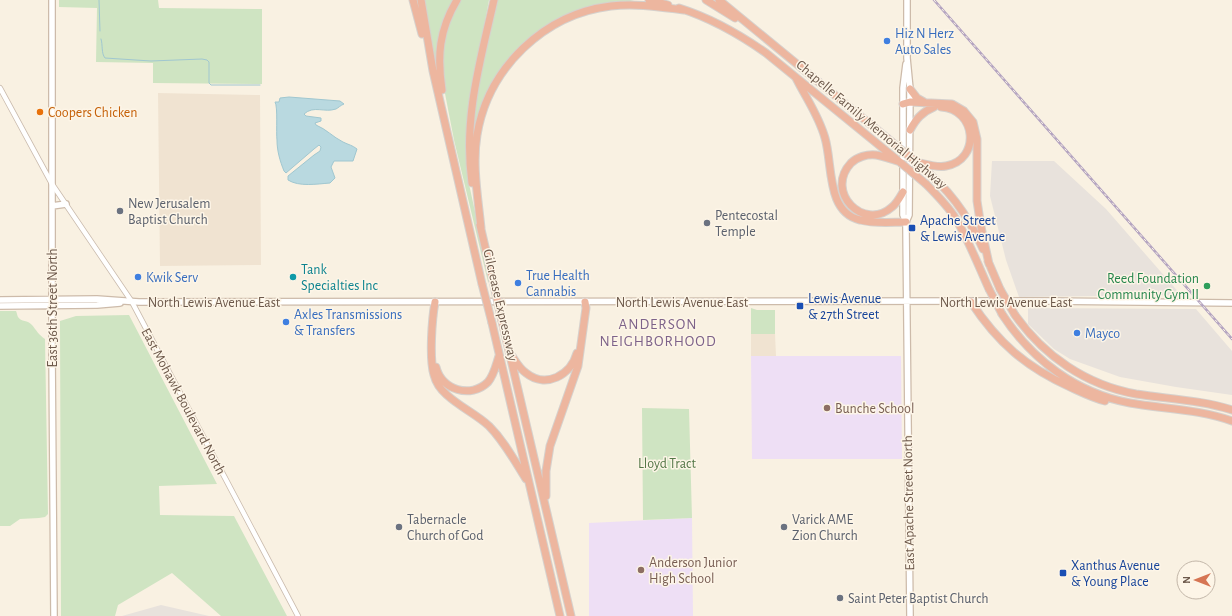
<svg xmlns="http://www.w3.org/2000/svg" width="1232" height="616" font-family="'Alegreya Sans',sans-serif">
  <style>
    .residential { fill: #f0e3d1 }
    .industrial { fill: #e8e2dc }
    .education { fill: #eedff5 }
    .green { fill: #cfe4c2 }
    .water { fill: #b9d9e0; stroke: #a0c7d0 }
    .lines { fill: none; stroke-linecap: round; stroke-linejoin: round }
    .stream { stroke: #a0c7d0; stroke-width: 1 }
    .tertiary-casing { stroke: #cabbad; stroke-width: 6 }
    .secondary-casing { stroke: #cdbbaa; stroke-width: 8 }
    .motorway-casing { stroke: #d6d1cd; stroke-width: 9 }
    .tertiary { stroke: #fff; stroke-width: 4.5 }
    .secondary { stroke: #fff; stroke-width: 5.5 }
    .motorway { stroke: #edb69f; stroke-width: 7 }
    .rail-casing { stroke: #b3a3c0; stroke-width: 2.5 }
    .rail { stroke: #fdf5e7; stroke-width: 1; stroke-dasharray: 3; stroke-linecap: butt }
    .motorway-bridge-casing { stroke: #d6d1cd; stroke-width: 9; stroke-linecap: butt }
    .motorway-bridge { stroke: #edb69f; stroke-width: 7 }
    .shop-dot { fill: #3f7fe0; stroke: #fdf5e7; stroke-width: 1.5 }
    .food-dot { fill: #e8710a; stroke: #fdf5e7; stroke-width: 1.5 }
    .worship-dot { fill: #6b7280; stroke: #fdf5e7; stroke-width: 1.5 }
    .transit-dot { fill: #1a4fb4; stroke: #fdf5e7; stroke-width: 1.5 }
    .culture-dot { fill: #0f9aa8; stroke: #fdf5e7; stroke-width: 1.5 }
    .leisure-dot { fill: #2e9e5b; stroke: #fdf5e7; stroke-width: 1.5 }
    .education-dot { fill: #8d6e63; stroke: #fdf5e7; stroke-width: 1.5 }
    .labels { text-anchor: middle; stroke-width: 3; stroke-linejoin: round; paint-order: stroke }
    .shop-label { font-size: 14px; fill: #366cbe; stroke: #fdf5e7; text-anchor: start }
    .food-label { font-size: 14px; fill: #c56008; stroke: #fdf5e7; text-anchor: start }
    .street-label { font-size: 14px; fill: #6d594b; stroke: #fdf5e7 }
    .worship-label { font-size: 14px; fill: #5b616d; stroke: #fdf5e7; text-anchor: start }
    .transit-label { font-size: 14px; fill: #164399; stroke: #fdf5e7; text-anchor: start }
    .culture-label { font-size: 14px; fill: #0d838f; stroke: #fdf5e7; text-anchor: start }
    .leisure-label { font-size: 14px; fill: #27864d; stroke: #fdf5e7; text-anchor: end }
    .education-label { font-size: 14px; fill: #785e54; stroke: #fdf5e7; text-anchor: start }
    .park-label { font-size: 14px; fill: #547848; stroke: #fdf5e7 }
    .neighbourhood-label { font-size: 15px; letter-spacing: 1px; fill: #7e638a; stroke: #fdf5e7 }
  </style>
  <rect width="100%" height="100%" fill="#f9f1e2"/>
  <!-- residential -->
  <path class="residential" d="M158,93L260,95L261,265L160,266Z
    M751,334H775L776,356H751Z"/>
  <!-- industrial -->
  <path class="industrial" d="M992,161H1054L1106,209L1181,295L1019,297L1006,260L990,196Z
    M1028,308L1196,309L1232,351V395L1176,387L1120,377L1070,359L1054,349L1028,324Z
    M161,605L209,616H122Z"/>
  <!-- education -->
  <path class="education" d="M751,356H901L902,459H752Z
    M692,518L693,616H589V523Z"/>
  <!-- green -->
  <path class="green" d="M59,0H158L159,8L262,9V84L153,83V63L96,62L97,8L59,7Z
    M423,0H454L437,70H435Z
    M460,0H489L468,111L466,135L469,184L490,281L488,282L454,140L442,78L441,61L446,28Z
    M498,0H630L638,2V3H620L556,22L502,69L475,135H473C475,89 488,45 498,0Z
    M751,308L757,310H775V334H751Z
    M0,311H16C17,313 17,315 18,317C21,322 28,320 32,325C36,330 39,335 45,339L48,514L45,517L39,518L20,519L10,526H0Z
    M129,315L217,484L159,486L160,515L234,516L287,616H221L172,573L118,605L115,616H61L60,321L76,316Z
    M642,408L689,409L692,518L643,520Z"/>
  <!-- water -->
  <path class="water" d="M289,97L340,101L344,104C341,105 338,108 336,109C324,113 314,105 304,114L306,116L321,118V121L315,123L316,125C326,129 333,137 343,142C349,145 352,145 357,149L353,161H334L331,167L335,178L330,183C317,184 299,187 288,180V176L314,155L320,151L321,147L319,145L314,149L286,173L284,171C280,161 277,151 277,140C276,132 278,107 275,102H279L280,98Z"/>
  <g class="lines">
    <!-- stream -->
    <path class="stream" d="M99,0L100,31
      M101,39C103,45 101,53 105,58L151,61L202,59L207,60L209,62V83L211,85H260"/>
    <!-- tertiary casing -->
    <g class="tertiary-casing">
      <path id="tertiary" d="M0,88L52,184L132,302L298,616"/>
    </g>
    <!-- secondary casing -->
    <g class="secondary-casing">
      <path id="secondary" d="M52,0V351L54,616
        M907,0V58L910,89L909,215L906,222V228L910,616
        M906,64L903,88V215L906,222
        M52,206L66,204
        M0,300L97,299L139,302L1048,301L1232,303
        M0,306L97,305L120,303"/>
    </g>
    <!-- motorway casing -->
    <g class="motorway-casing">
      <path id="motorway" d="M413,0L422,34
        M421,0L433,71L482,284
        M649,0L668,5
        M706,0L735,18
        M719,0L887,138
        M679,8C711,18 739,34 766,53L901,163
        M796,78C806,98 819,116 825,138C833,165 826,212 860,220C875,224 892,222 906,222
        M910,89L917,98L924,102
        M442,90C437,56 439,30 457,0
        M903,104L910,102L952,104L964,111L973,122L977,139V201L981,227L989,264
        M910,130C916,119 922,112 934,107
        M897,161C890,159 883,156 876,155C867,154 857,157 851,163C824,192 864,232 892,207C897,203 900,197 903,192
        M916,162C926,164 936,168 946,166C981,160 977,109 941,107
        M917,163C948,188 967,213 983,249
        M472,183C463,119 480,62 494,0
        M926,184C937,195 948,206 956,219C969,241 978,265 989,289
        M480,225L493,281
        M481,228C478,198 472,165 477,135C488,68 544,14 611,6C636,3 660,7 684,10
        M988,261L1000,289
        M435,302C432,319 429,358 434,375C436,383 441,390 447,395C460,407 476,414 489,426C504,441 514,460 526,479
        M971,302C998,343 1026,367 1070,387C1081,392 1093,398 1105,401
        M1002,314C1032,360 1076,393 1130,403C1164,409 1199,409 1232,421
        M1015,315C1044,356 1086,385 1136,394C1168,399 1201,400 1232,410
        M502,321L571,616
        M492,323L560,616
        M512,356C516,362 520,369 526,373C546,389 571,375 577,353
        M436,367C441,390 471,399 488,382C494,375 496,365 499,356
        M546,496V471L550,446L578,366L586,308L585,302"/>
    </g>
    <!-- tertiary -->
    <use href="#tertiary" class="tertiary"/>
    <!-- secondary -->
    <use href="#secondary" class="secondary"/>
    <!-- motorway -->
    <use href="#motorway" class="motorway"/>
    <!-- rail casing -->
    <g class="rail-casing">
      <path id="rail" d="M934,0L1232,339"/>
    </g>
    <!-- rail -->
    <use href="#rail" class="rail"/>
    <!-- motorway-bridge casing -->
    <g class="motorway-bridge-casing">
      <path id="motorway-bridge" d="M887,138L916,162
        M901,163L926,184
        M493,281L502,321
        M482,284L492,323
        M989,289L1002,314
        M1000,289L1015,315"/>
    </g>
    <!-- motorway-bridge -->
    <use href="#motorway-bridge" class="motorway-bridge"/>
  </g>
  <!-- markers -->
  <g class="shop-dot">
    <circle cx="887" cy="41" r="4"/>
    <circle cx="138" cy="277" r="4"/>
    <circle cx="518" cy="283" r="4"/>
    <circle cx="286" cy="322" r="4"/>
    <circle cx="1077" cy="333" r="4"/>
  </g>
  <circle class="food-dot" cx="40" cy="112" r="4"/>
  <g class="worship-dot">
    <circle cx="120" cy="211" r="4"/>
    <circle cx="707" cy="223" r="4"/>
    <circle cx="399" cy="527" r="4"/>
    <circle cx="784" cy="527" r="4"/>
    <circle cx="840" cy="598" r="4"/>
  </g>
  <g class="transit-dot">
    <rect x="908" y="224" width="8" height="8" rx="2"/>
    <rect x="796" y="302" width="8" height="8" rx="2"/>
    <rect x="1059" y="569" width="8" height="8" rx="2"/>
  </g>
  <circle class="culture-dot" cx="293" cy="277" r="4"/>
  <circle class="leisure-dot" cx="1207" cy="286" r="4"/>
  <g class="education-dot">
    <circle cx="827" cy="408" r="4"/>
    <circle cx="641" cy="570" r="4"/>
  </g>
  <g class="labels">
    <!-- shop labels -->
    <g class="shop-label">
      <text x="895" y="38">Hiz N Herz<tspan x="895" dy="16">Auto Sales</tspan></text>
      <text x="526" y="280">True Health<tspan x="526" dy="16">Cannabis</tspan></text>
      <text x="146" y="282">Kwik Serv</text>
      <text x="294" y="319">Axles Transmissions<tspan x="294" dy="16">&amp; Transfers</tspan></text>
      <text x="1085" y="338">Mayco</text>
    </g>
    <!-- food labels -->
    <g class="food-label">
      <text x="48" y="117">Coopers Chicken</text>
    </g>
    <!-- street labels -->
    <g class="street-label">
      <text transform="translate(872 124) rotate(40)" y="5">Chapelle Family Memorial Highway</text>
      <text x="214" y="307">North Lewis Avenue East</text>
      <text x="682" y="307">North Lewis Avenue East</text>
      <text x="1006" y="307">North Lewis Avenue East</text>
      <text transform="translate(501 305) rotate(77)" y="5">Gilcrease Expressway</text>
      <text transform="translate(52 308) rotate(-90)" y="5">East 36th Street North</text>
      <text transform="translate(184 401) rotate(62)" y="5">East Mohawk Boulevard North</text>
      <text transform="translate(908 503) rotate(-91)" y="5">East Apache Street North</text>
    </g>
    <!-- worship labels -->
    <g class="worship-label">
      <text x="128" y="208">New Jerusalem<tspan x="128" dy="16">Baptist Church</tspan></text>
      <text x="715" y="220">Pentecostal<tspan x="715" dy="16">Temple</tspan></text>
      <text x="407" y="524">Tabernacle<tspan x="407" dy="16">Church of God</tspan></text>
      <text x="792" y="524">Varick AME<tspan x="792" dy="16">Zion Church</tspan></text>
      <text x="848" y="603">Saint Peter Baptist Church</text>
    </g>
    <!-- transit labels -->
    <g class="transit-label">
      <text x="920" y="225">Apache Street<tspan x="920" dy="16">&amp; Lewis Avenue</tspan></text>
      <text x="808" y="303">Lewis Avenue<tspan x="808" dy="16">&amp; 27th Street</tspan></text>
      <text x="1071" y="570">Xanthus Avenue<tspan x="1071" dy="16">&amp; Young Place</tspan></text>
    </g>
    <!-- culture labels -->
    <g class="culture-label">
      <text x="301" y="274">Tank<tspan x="301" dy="16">Specialties Inc</tspan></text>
    </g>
    <!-- leisure labels -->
    <g class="leisure-label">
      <text x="1199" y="283">Reed Foundation<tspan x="1199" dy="16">Community Gym II</tspan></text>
    </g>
    <!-- education labels -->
    <g class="education-label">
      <text x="835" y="413">Bunche School</text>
      <text x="649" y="567">Anderson Junior<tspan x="649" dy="16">High School</tspan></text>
    </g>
    <!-- park labels -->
    <g class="park-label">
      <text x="667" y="468">Lloyd Tract</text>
    </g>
    <!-- neighbourhood labels -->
    <g class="neighbourhood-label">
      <text x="658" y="329">ANDERSON<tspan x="658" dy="17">NEIGHBORHOOD</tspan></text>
    </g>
  </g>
  <!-- north arrow -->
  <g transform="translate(1196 580) rotate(270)"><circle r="19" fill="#fdf5e7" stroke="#c3b7a9"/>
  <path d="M0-3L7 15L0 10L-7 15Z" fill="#d67553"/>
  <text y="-6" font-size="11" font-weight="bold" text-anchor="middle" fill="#6d594b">N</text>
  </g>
</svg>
